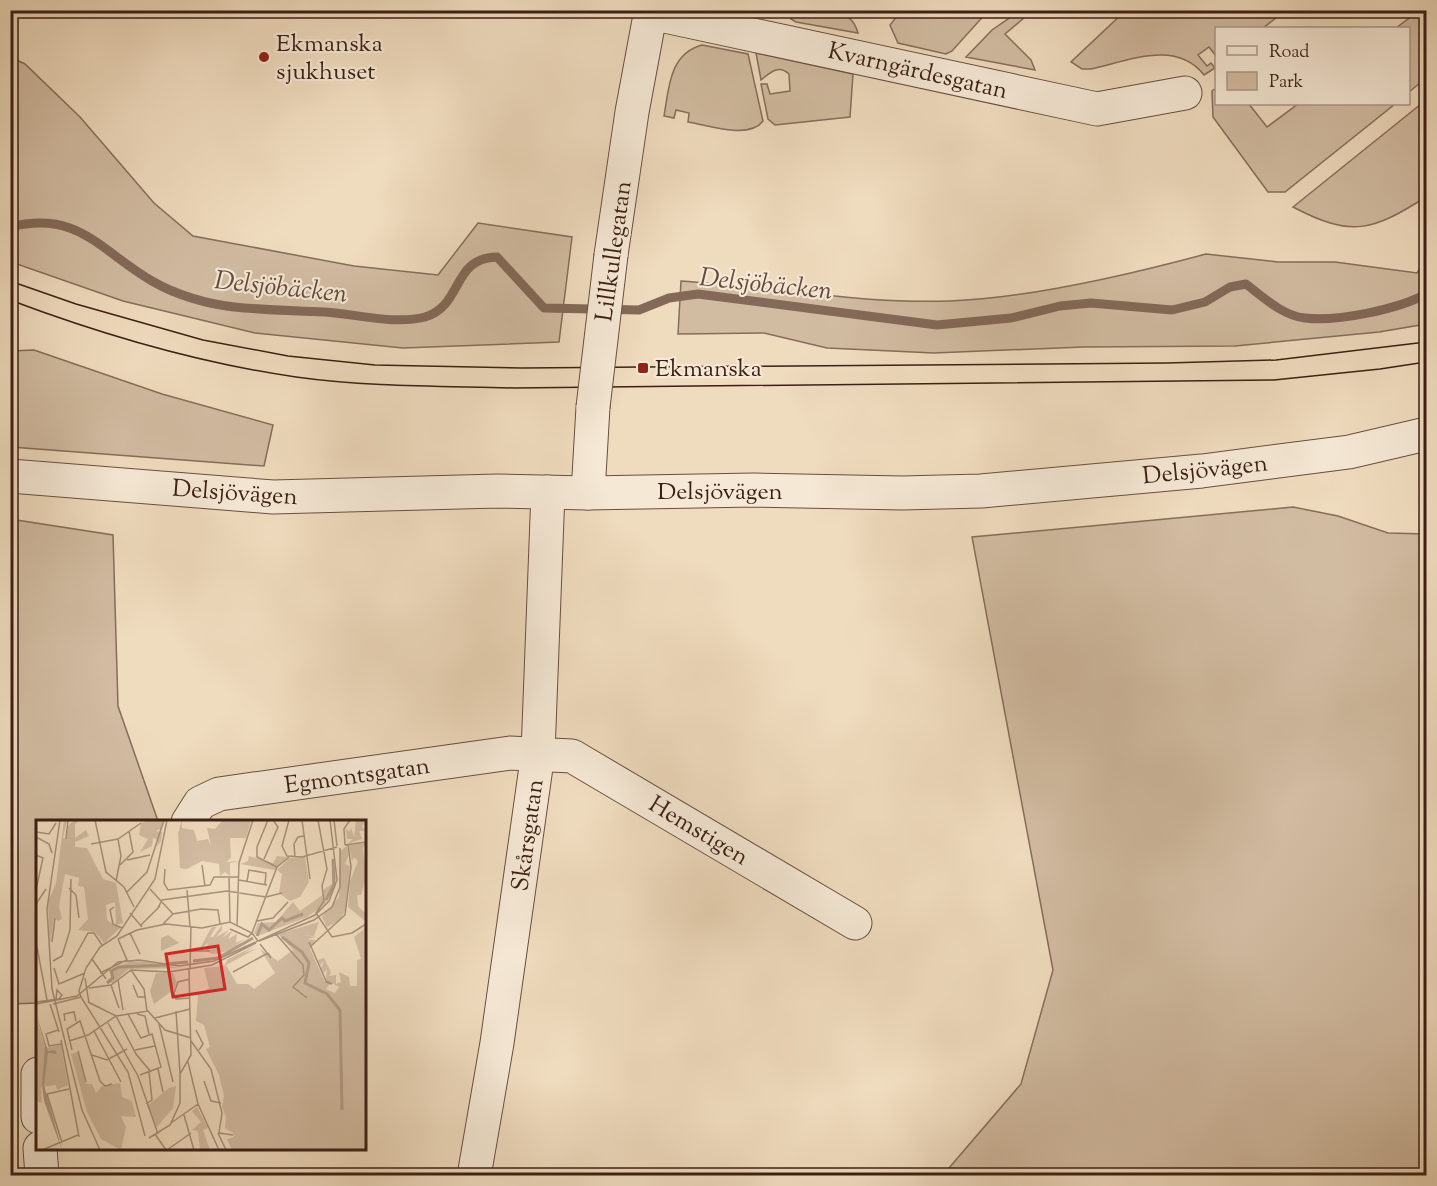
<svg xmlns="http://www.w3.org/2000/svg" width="1437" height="1186" font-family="'Sorts Mill Goudy',serif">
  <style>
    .green { fill: #d1bba1; stroke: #866d5b; stroke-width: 1.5 }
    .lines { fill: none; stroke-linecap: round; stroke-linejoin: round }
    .stream { stroke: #836958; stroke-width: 9 }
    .minor-casing { stroke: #694e3f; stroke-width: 35 }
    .tertiary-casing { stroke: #694e3f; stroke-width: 35 }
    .minor { stroke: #f5e8d5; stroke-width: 33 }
    .tertiary { stroke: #f5e8d5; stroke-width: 33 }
    .tram { stroke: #3c1f15; stroke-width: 1.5 }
    .minor-bridge-casing { stroke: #694e3f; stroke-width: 35; stroke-linecap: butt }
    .minor-bridge { stroke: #f5e8d5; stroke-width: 33 }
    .poi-dot { fill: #8f2418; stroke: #f5e8d5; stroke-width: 2 }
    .labels { text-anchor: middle; stroke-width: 4.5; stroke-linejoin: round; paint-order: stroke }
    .poi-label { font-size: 24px; fill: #3c1f15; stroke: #f5e8d5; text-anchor: start }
    .street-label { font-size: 24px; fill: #3c1f15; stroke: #f5e8d5 }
    .water-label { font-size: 26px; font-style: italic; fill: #654a3c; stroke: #f5e8d5 }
    .inset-river { fill: none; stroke: #b29b85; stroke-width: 3 }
    .inset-road { fill: none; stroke: #a7907a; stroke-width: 1.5 }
    .view { fill: #d62828; fill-opacity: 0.15; stroke: #d62828; stroke-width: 3 }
    .inset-edge { fill: none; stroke: #3c1f15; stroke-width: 3 }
  </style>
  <rect width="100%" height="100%" fill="#efdbbe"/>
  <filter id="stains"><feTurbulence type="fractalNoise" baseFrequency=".00333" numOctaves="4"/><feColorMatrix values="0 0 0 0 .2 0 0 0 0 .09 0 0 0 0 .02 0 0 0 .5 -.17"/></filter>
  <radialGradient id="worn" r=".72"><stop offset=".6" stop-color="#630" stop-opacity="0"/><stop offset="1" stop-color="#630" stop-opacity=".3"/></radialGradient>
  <!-- green -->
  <path class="green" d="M1420,10L1426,11V78L1409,92L1408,28H1396Z
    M796,11C821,10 850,4 858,33L796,22L791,19Z
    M901,11V10L988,11L952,51L946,54L898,43L890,25Z
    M1125,11V10L1285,11L1263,28H1216V56L1209,47L1198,55L1207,66L1211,63L1215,68L1204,75C1176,39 1128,61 1091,69H1082L1071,62Z
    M1018,12L1025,17L1005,34L1031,60L1035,70L966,57L992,30Z
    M702,45L748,54L763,121C749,140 708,125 688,122L689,113L676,110L674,118L664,116C669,88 669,54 702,45Z
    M756,53L853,74L850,117L775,125L768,119L761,84H767L770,94L790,91L789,74C778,64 770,73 761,80Z
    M10,57L25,64L80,117L154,203L193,236L354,266L438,275L478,223L572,237L559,342L403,348L255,333L123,301L11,262Z
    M1216,88V104H1249L1267,127L1298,104H1395L1285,192H1268L1213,117L1212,91Z
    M1426,100V197C1372,231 1352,238 1293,207Z
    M1206,254L1278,262H1335L1417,273L1426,260V324L1379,332L1235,346L1083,347L934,353L827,348L764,333L678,334L681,281C770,287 861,304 950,301C1031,298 1128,275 1206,254Z
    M34,350L162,394L273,425L264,466L11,447V351Z
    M1293,507L1338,516L1388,533L1426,534V1175H943L1021,1084L1053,970L972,537Z
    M10,519L113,535L118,706L158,821L38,822L37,1003L11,1004Z"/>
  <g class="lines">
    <!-- stream -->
    <path class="stream" d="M10,227C79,210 100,251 152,281C176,295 207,304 234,307C265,310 295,311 325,312C356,314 395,325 425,317C464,305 451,258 497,257L544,308L639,310L669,298L698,294L937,325L1011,318L1060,306L1091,303L1172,310L1205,302L1230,287L1246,284C1263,297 1283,316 1305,318C1337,322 1399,309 1426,294"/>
    <!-- minor casing -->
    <g class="minor-casing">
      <path id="minor" d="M651,13L1097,109L1185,93
        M611,255L632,112L651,10
        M588,493L593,407
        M188,822L200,803L219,794L510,753L572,756L855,923
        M38,1074V1117
        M40,1148L42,1176
        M474,1176L497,1043L538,753L548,492"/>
    </g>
    <!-- tertiary casing -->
    <g class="tertiary-casing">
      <path id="tertiary" d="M10,476L273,497L498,491L588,493L754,490L902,493L981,491L1202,471L1349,452L1426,434"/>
    </g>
    <!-- minor -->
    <use href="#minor" class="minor"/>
    <!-- tertiary -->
    <use href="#tertiary" class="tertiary"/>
    <!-- tram -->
    <path class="tram" d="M10,281L76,304L203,340L288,356L375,365L522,368L1167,363L1276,360L1426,342
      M10,300C103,335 198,363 296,377C367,387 442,386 514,388L1274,380L1380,369L1426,362"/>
    <!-- minor-bridge casing -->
    <g class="minor-bridge-casing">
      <path id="minor-bridge" d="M593,407L611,255"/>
    </g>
    <!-- minor-bridge -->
    <use href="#minor-bridge" class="minor-bridge"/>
  </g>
  <!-- markers -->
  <g class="poi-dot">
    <circle cx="264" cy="57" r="6"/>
    <rect x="637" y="362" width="12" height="12" rx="3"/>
  </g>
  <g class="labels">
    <!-- poi labels -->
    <g class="poi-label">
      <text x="276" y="51">Ekmanska<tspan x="276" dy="28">sjukhuset</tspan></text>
      <text x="655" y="376">Ekmanska</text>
    </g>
    <!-- street labels -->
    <g class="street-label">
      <text transform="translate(918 70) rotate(13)" y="8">Kvarngärdesgatan</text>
      <text transform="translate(613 251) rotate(-82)" y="8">Lillkullegatan</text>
      <text transform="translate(1205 469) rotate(-6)" y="8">Delsjövägen</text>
      <text x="720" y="499">Delsjövägen</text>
      <text transform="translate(235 492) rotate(4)" y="8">Delsjövägen</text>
      <text transform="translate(357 775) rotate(-8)" y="8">Egmontsgatan</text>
      <text transform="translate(699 830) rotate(31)" y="8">Hemstigen</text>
      <text transform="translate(527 835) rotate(-82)" y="8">Skårsgatan</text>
    </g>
    <!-- water labels -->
    <g class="water-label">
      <text transform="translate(766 283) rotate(6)" y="9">Delsjöbäcken</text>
      <text transform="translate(281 286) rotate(6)" y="9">Delsjöbäcken</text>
    </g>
  </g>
  <!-- overview -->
  <g transform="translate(36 820)">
    <rect width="330" height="330" fill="#efdbbe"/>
    <path d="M28,0H31L27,18L30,19L32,6L38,0H45L39,4V18L50,10L53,16L39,22V27L51,28L67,59L80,63L87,103L80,105L79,82L70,85L71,100L84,108L68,123L59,112L42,110L52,99L48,67L42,66L43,58L29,54L23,86L26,99L22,101L18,97L14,126L12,82L20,63ZM113,0H127L125,9L120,11L126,12L125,21L121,27L122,20L117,18L116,26L104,32L112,19L103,15L105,3ZM146,0V8L158,10L163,28L161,21L172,19L175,26L171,8L179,9L187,0H215L210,18H194L195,38L190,42L203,41L194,43V56L189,52L184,56L183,44L166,41L151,49L144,48L142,13ZM320,0H330L326,7L330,10V18L329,11H323L326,19L311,24L317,19H311L310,8L313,12L315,8L318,17ZM330,23L327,28L330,58L325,75H321L322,86L330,94V330H196L191,319L198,317L197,313L189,308L190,297L186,287L188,276L183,255L170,229L174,227L168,205L160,201L162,175L173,168L168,148L188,146L192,139L219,126L208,133L222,128L190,145L201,164H212L218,169L239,153L224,129L242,141L257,130L242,114L283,102L278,116L266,115L280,117L271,119L279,120L274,129L289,162L295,163L290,169L299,173L303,167L290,160L291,149L288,153L285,148L288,141L284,145L282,140L288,138L295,152L293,156L300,155V164L305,162L303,152L313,157L314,166H321V140L325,139L318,117L328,109L329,101L312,87L314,62L322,41L318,37L316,41L313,25ZM311,26L313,35L309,44L314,46L310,89L304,100L291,107L286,97L303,77L304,31ZM213,36L237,43L241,36L251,37L239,50L204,44L212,41ZM269,37L273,62L264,77L254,81L243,73L246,54L241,50L253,38ZM296,37L300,58L289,84L271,97L222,116L218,113L222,103L240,102L257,82L264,91L288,74L287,70L296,64ZM186,105V110L180,117L193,110L186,118L196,111L192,119L201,114L200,123L209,119L201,125L218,118L185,137L157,143L183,136L192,131L177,134L169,131L172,123L163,130L175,108L181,106L174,117H177ZM132,115L143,123L125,131V118ZM94,141L111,142L143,148L93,149L76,163L71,160L76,158V150ZM120,153H137L141,163L137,170L118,184L114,171ZM0,196L9,228L25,225L32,265L21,270L20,265L5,267L6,283L0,281ZM42,232L50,264H56L60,273L66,266L84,263L86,277L96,281L100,297L85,296L90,307L85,330L65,319L51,292L35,234ZM140,266L137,288L121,307L111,286L133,268ZM161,287L172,308L167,310L174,330H164L162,311L156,310L165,302L156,291Z" fill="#d1bba1"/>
    <path d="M0,193L12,231L19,230L21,234L12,233L8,265L26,330L8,281L6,265L9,227Z" fill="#b29b85"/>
    <path class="inset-river" d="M290,80L298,65L297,39M221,116L226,104L233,110L246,98L249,101L267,94M246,117L266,132L273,143L269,163L291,174L304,190L306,290M157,141L182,138L217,118M130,144L152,142M71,163L77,158L75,151L83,147L130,145"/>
    <path class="inset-road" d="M24,0L11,89L16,169L46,290L64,330M59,0L70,52L88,67L98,87M232,0L221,27V37L241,47M253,0L246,26L251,36L266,37L301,27M266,0L274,59M282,0L291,49L286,66L288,81L280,93L296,117L316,113L330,104M298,0L301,26M0,12L13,14L20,3M0,17L13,24L16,33M30,19L32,0M55,24L82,19L105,3M309,25L308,9L314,0M309,25L330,22M0,35L7,38L0,70M259,37L258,24L262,17L268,16M228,39L242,7L237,0M91,40L114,35M84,45L97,32L93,11M166,45L169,66M129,49L128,63L132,70L174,65L178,57H203M193,58L194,102M203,60L231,65M80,61L85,36L82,19M211,61L213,50L230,53L229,64M33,68L40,75L43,98M114,69L137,94M151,70L154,106M91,72L111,52L128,0M0,84L10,69M78,87L74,90L77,104L86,108M122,88L126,80L191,71L230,77L246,73M94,93L106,107M221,101L237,98L252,82M127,104L137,94L165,89L182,90L184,104M105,105L124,86M201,105L203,43L217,0M194,109L212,117L216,113L241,47L253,37M94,113L104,134M239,113L267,145L268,155L257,167L271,178M82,119L101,110L130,104L166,108L194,102L216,113L222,121M223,121L278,100L296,87L304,67V28M0,122L11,180M16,122L19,98M273,122L290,161L296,164L290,162V161M224,124L235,138L232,133M275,126L309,95L315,47L312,24M154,131H174M56,139L70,159M17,141L26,136L34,110L35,59M18,148L23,164L49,153M153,149L154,195M154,149L155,106M95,150L108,169L111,191M197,152L232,133M30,153L52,113H58L66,125M64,153L91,140L82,119M49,158L53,183M154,159L142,162L138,173L140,179L154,178M82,160L87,190M75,165L83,188M97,165L102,177H110M53,168L75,165L95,150L133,152L176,145L220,123M45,177L43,171L50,148L64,127L81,116L119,59L131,0M45,177L92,252L109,316M20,179L21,170L26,175L23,179M0,182L23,179M52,182L80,196L112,191L129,210L155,218M0,184L41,176L82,142L103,140L143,146L178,141L279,95L293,81L301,60L294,0M14,184L23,212M17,184L45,177M140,191L144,253M92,194L105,218L116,214L125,247L104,255M101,194L109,196L113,214M80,196L100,234L115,252M119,198L154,189M29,201L28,194L38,192L40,201M72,203L102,256L122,314M123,204L137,262M22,210L10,214L13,226L25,224M160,210L167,224L163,230M58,211L85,262M25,220L43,317M33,221L52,215L80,196M155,221L175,249L186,293L183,313L197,315M36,230L31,209L44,201L64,261L69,266L76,264M99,230L119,226M42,231L50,262M56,235L71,240L91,229M152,242L162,284L183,330M122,249L127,272M168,261L175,281L185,283M110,284L116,280L113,252M148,295L158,330M135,303L162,284M182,313L190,330M119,314L130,330M113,318L134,305L144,283V254L155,235L154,194M26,323L11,274L33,269M6,330L42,315M131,330L155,313"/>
    <path class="view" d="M182,126L189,169L137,177L130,134Z"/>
    <rect width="330" height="330" class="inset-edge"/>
  </g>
  <!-- margin -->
  <rect width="1437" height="1186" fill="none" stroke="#efdbbe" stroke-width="36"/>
  <rect x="12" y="12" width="1413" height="1162" fill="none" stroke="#3c1f15" stroke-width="3"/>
  <rect x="18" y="18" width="1401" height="1150" fill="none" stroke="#3c1f15" stroke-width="1.5"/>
  <!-- legend -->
  <rect x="1215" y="27" width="195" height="78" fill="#f5e8d5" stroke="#ab9888" stroke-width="1.5"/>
  <rect x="1227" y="46" width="30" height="9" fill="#f5e8d5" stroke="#ab9888" stroke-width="1.5"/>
  <text x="1269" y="57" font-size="18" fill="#3c1f15">Road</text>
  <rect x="1227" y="72" width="30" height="18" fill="#d1bba1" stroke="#ab9888" stroke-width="1.5"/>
  <text x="1269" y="87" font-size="18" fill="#3c1f15">Park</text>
  <rect width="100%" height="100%" filter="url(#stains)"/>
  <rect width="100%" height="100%" fill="url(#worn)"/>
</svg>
